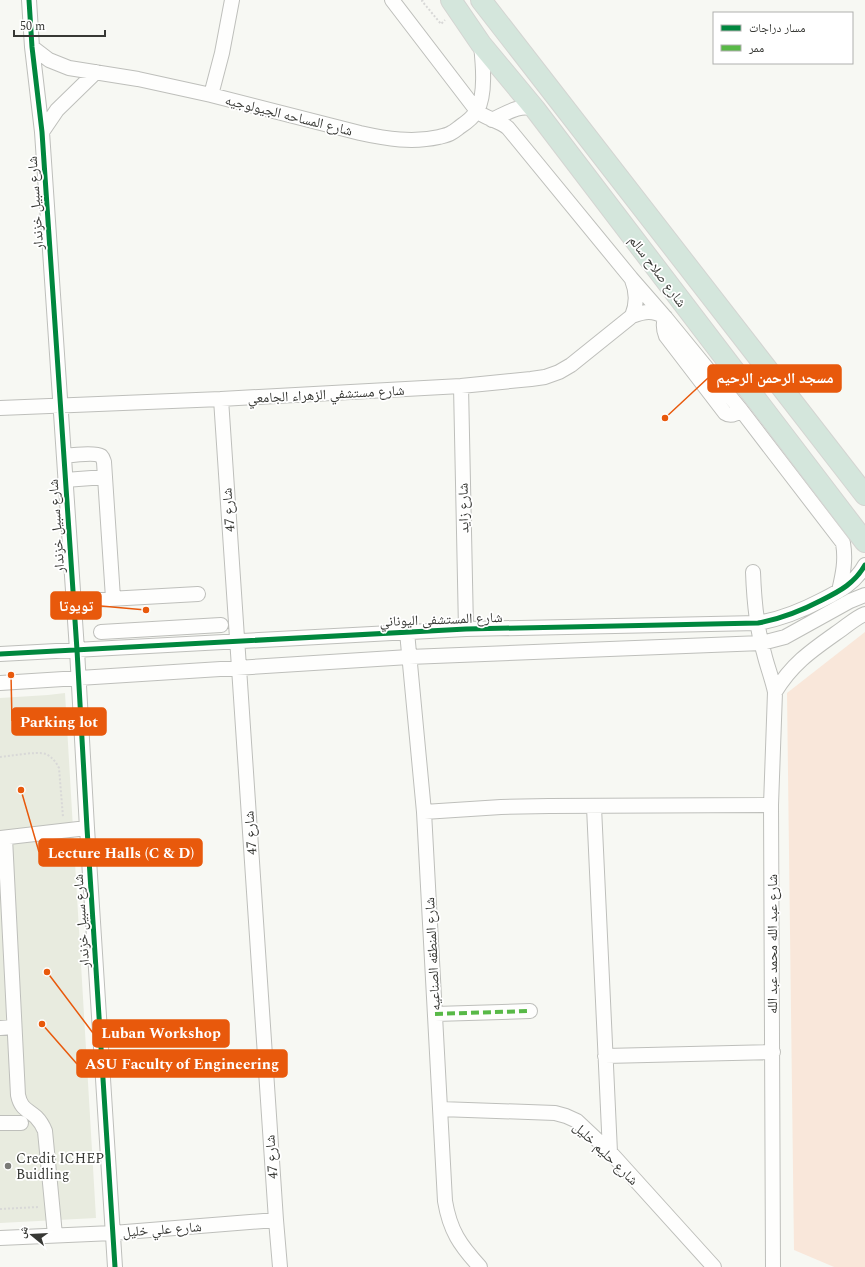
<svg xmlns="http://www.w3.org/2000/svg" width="865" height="1267" font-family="Spectral,'Noto Naskh Arabic',serif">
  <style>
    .built { fill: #e8ebdf }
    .green { fill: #f9e7da }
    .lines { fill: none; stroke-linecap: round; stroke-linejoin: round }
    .minor-casing { stroke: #bebfbb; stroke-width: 16 }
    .highway-casing { stroke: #d4d5d2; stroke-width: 22 }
    .path { stroke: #d8d8d7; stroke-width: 2; stroke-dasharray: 2 2; stroke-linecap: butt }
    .minor { stroke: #fefefd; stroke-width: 14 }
    .highway { stroke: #d4e6dc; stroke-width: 20 }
    .quiet { stroke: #58b947; stroke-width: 4; stroke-dasharray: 8 4; stroke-linecap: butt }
    .cycleway-casing { stroke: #fff; stroke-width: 8 }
    .cycleway { stroke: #00873e; stroke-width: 5 }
    .poi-dot { fill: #7a7b77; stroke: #fff; stroke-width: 1.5 }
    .labels { text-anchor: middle; stroke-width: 3.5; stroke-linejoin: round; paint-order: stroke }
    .street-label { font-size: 14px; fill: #373834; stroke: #fff }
    .poi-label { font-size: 14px; fill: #373834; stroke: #fff; text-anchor: start }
    .leader { fill: none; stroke: #e8590c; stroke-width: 1.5 }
    .callout-dot { fill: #e8590c; stroke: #fff; stroke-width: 1.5 }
    .callout { fill: #e8590c; stroke: #e8590c; stroke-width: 1.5 }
    .callout-label { font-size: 15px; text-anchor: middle; font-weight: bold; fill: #fff }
  </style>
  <rect width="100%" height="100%" fill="#f7f8f3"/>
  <!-- built -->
  <path class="built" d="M65,693L96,1218L0,1223V698L48,695Z"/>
  <!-- green -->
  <path class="green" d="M865,632V1267H834L794,1250L787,693Z"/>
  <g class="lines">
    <!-- minor casing -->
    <g class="minor-casing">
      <path id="minor" d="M29,0L32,47L42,132L77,650L87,828L115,1267
        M392,0L477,111C486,119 499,120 508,128L631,278L665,317L741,410L843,543C846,560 843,574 839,591
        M32,47L49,60L69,68L138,79L211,95L360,133C387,139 413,143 439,137C443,136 448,135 451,133C455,131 458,128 461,126C467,122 473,117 477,111C486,94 483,64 481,45
        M211,95L222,53L232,0
        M492,120C507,113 519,104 535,109
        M42,132L57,110L96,72
        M632,280C637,292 637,304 632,316
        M461,386L466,629
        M221,399L276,1220L280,1267
        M0,408L221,399L461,386L531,379L545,377L559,372L571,365L632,316C645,311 653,310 665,317C663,324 663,329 666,336L725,413C731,417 736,414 741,410
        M64,456C72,455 95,452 101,456C103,458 103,459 104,462L113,598
        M65,480L105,477
        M753,572C754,599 756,627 764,653C767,666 772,678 775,692L771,805L773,1267
        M73,601L198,594
        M101,632L221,625
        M407,632L424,812L445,1201C450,1231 460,1245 480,1267
        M0,654L466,629L758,623C781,619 801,611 822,600C840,591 855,583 865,565
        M0,683L409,657L762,643L785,637L850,601L865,595
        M775,692C793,662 814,649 842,629C849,624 857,617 865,614
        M594,807L610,1152
        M424,812L501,807L549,806L771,805
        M0,838L87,828
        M5,838L18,1095C21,1109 27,1109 36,1117C40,1121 43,1126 45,1131L55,1235
        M435,1014L530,1011
        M0,1028L14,1027
        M605,1056L773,1052
        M440,1109L555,1113L566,1116L577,1121L610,1152L714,1267
        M0,1123H21
        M0,1238L113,1233L276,1220"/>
    </g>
    <!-- highway casing -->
    <g class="highway-casing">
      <path id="highway" d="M451,0L481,44L535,109L865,542
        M481,0L865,495"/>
    </g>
    <!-- path -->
    <path class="path" d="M423,0L422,1L441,24L445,20
      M0,757C11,756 36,751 46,754C52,757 56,762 59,768L63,817
      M0,1209L39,1207"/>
    <!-- minor -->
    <use href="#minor" class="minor"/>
    <!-- highway -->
    <use href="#highway" class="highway"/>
    <!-- quiet -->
    <path class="quiet" d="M435,1014L530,1011"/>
    <!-- cycleway casing -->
    <g class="cycleway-casing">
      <path id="cycleway" d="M29,0L32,47L42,132L77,650L87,828L115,1267
        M0,654L466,629L758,623C781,619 801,611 822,600C840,591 855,583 865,565"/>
    </g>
    <!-- cycleway -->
    <use href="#cycleway" class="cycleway"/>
  </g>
  <!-- markers -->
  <circle class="poi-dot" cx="8" cy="1166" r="4"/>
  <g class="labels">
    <!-- street labels -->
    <g class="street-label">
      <text transform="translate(289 115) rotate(14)" y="5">شارع المساحه الجيولوجيه</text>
      <text transform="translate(35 203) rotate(-94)" y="5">شارع سبيل خزندار</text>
      <text transform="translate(658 271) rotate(53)" y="5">شارع صلاح سالم</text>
      <text transform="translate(326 394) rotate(-3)" y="5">شارع مستشفي الزهراء الجامعي</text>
      <text transform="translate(463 508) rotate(-91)" y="5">شارع زايد</text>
      <text transform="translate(228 510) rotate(-94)" y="5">شارع 47</text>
      <text transform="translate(56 526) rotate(-94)" y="5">شارع سبيل خزندار</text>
      <text transform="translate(441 619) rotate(-2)" y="5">شارع المستشفى اليوناني</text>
      <text transform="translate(250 833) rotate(-94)" y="5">شارع 47</text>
      <text transform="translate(81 921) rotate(-94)" y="5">شارع سبيل خزندار</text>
      <text transform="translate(772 944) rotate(-90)" y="5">شارع عبد الله محمد عبد الله</text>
      <text transform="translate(432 954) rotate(-93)" y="5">شارع المنطقه الصناعيه</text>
      <text transform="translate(606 1153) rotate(44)" y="5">شارع حليم خليل</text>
      <text transform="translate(271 1157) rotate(-94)" y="5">شارع 47</text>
      <text transform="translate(162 1229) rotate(-4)" y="5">شارع علي خليل</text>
    </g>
    <!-- poi labels -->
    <g class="poi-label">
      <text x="16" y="1163">Credit ICHEP<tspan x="16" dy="16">Buidling</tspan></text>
    </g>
  </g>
  <!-- callouts -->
  <path class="leader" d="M665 418L708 378M146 610L101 606M11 675L12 721M21 790L39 852M47 972L93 1033M42 1024L77 1064"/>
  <g class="callout-dot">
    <circle cx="665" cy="418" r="4"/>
    <circle cx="146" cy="610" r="4"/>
    <circle cx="11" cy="675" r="4"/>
    <circle cx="21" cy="790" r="4"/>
    <circle cx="47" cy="972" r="4"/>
    <circle cx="42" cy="1024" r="4"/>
  </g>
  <g class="callout">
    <rect x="708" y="365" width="133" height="27" rx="4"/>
    <rect x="51" y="592" width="50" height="27" rx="4"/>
    <rect x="12" y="708" width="94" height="27" rx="4"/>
    <rect x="39" y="839" width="163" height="27" rx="4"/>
    <rect x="93" y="1020" width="136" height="27" rx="4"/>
    <rect x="77" y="1050" width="210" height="27" rx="4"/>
  </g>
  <g class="callout-label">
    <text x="775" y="383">مسجد الرحمن الرحيم</text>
    <text x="76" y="611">تويوتا</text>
    <text x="59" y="727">Parking lot</text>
    <text x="121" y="858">Lecture Halls (C &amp; D)</text>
    <text x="161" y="1038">Luban Workshop</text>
    <text x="182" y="1069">ASU Faculty of Engineering</text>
  </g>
  <!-- legend -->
  <rect x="713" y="12" width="140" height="52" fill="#ffffff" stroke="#afafae"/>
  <rect x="721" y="25" width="20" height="6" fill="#00873e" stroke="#afafae"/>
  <text x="749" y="32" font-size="12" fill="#373834">مسار دراجات</text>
  <rect x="721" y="45" width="20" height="6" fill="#58b947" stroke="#afafae"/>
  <text x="749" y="52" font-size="12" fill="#373834">ممر</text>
  <!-- north arrow -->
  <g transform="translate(32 1235) rotate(288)" stroke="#ffffff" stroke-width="3" paint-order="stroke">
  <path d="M0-3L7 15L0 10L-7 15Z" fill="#373834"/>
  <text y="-6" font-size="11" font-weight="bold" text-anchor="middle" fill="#373834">ش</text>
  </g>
  <!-- scale -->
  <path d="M14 30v6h91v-6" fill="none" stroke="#373834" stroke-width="2"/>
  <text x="20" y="30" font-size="12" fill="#373834" stroke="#ffffff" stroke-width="3" paint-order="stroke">50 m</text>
</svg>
